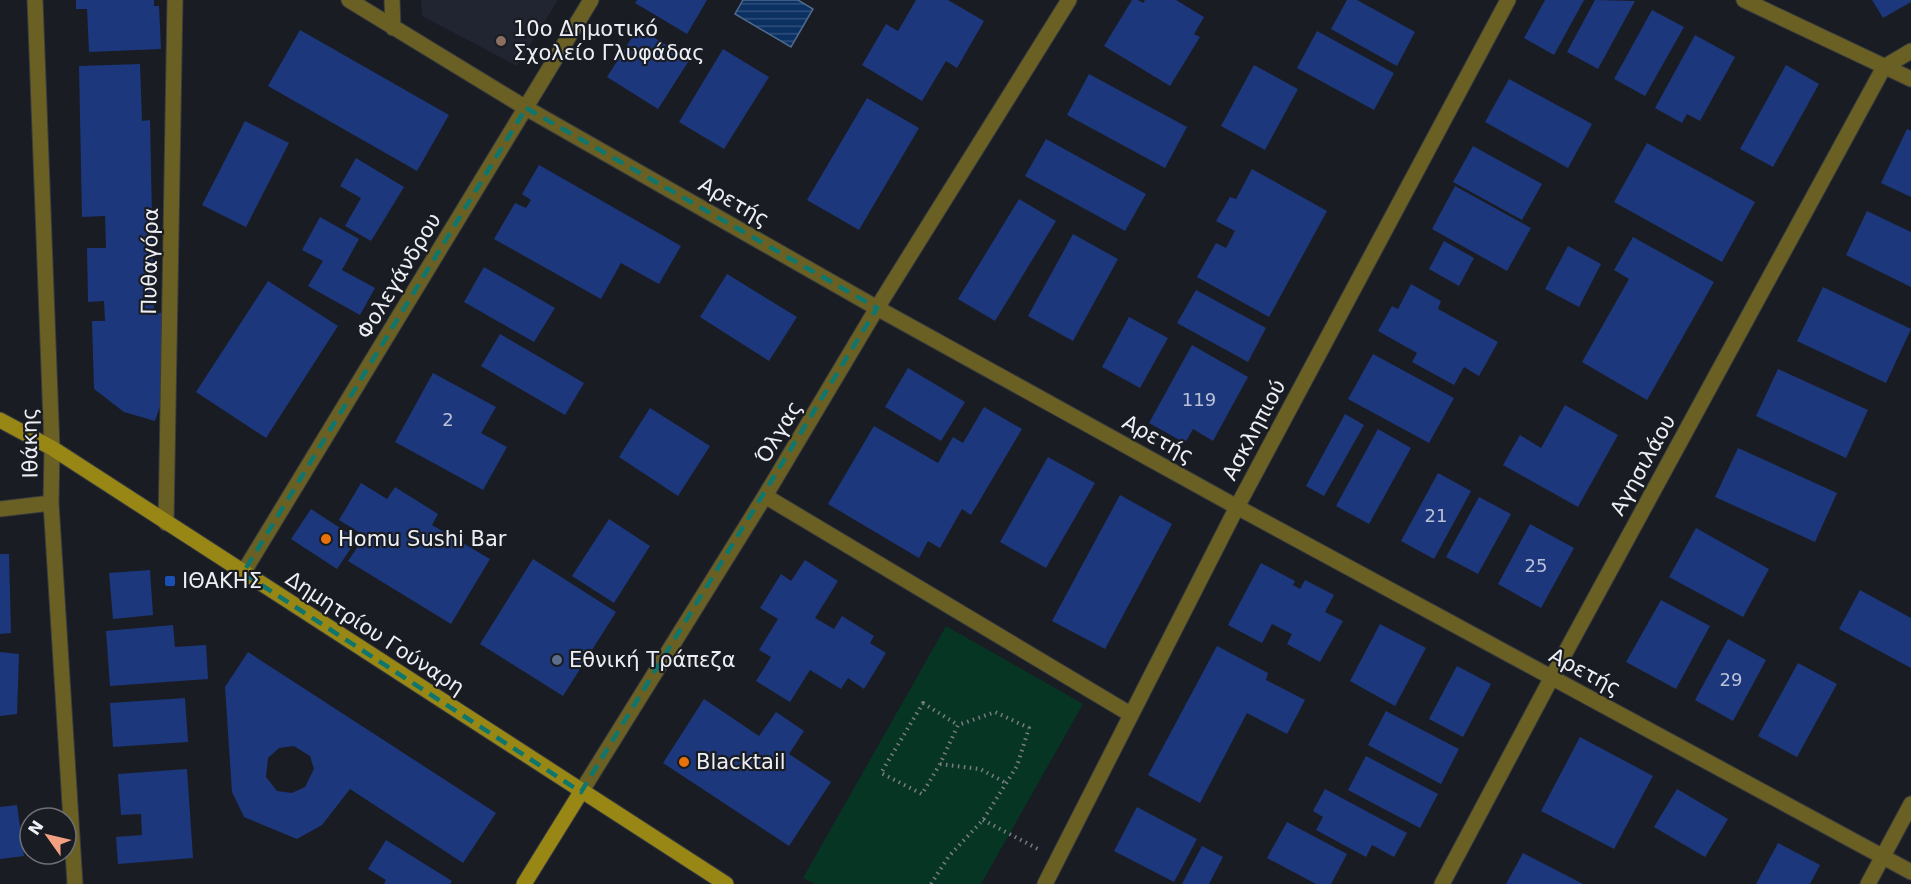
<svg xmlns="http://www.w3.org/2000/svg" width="1911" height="884" font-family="'DejaVu Sans',sans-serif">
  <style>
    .built { fill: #202531 }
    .green { fill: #073523 }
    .water { fill: url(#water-rules); stroke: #4f6a8e; stroke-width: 1.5 }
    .building { fill: #1d377c; fill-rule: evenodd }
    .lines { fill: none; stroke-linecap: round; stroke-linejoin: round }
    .minor-casing { stroke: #373a3f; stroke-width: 17 }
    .tertiary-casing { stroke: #373a3f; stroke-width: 17 }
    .secondary-casing { stroke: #373a3f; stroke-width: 17 }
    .path { stroke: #7a7c82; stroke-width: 4; stroke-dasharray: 1.5 4.5; stroke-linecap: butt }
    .minor { stroke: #6b6023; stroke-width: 15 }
    .tertiary { stroke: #6b6023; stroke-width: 15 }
    .secondary { stroke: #998715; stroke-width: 15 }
    .marked { fill: none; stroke: #0f766e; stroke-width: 4.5; stroke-dasharray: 12 8; stroke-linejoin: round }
    .education-dot { fill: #8d6e63; stroke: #191c22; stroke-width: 2 }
    .food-dot { fill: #e8710a; stroke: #191c22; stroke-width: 2 }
    .transit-dot { fill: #1a4fb4; stroke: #191c22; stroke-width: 2 }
    .service-dot { fill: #5c6f8a; stroke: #191c22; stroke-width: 2 }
    .labels { text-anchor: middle; stroke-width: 4.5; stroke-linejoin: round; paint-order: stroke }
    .number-label { font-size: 18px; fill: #b9c1d6 }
    .poi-label { font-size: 21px; fill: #edeff4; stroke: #191c22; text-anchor: start }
    .street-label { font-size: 21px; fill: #edeff4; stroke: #191c22 }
  </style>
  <defs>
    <pattern id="water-rules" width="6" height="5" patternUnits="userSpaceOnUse" patternTransform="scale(1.5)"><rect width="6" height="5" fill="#0b3163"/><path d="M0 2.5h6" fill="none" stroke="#2f4f7a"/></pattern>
  </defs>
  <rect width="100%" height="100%" fill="#191c22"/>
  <!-- built -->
  <path class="built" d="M421,0H558L517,66L422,16Z"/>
  <!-- green -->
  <path class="green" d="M946,626L1083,704L981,884H815L803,878Z"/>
  <!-- water -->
  <path class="water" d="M743,0H798L813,9L791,47L735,14Z"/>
  <!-- building -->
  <path class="building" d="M76,0H154V6H159L161,49L89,52L87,9H76Z
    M637,0H707L687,34L635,3Z
    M916,0H948L984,21L957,68L946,61L922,101L862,65L886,24L898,31Z
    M1132,0H1138L1143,3L1145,0H1176L1204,17L1194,34L1200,37L1170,86L1104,46Z
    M1347,0H1357L1415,32L1397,66L1331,29Z
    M1545,0H1584L1554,55L1524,38Z
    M1595,0L1635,1L1598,69L1567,52Z
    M1872,0H1911V2L1883,18Z
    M1652,10L1684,27L1645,96L1614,79Z
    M638,28L690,59L658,109L607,77Z
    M300,30L449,115L417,171L268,86Z
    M1317,31L1394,73L1374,110L1297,68Z
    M1695,35L1735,57L1700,121L1687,114L1682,123L1655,108Z
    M723,49L769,77L724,149L679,122Z
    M140,64L142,121L150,120L154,313H166L161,403L155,421L124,412L94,389L92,321H105L104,301L88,302L87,248H106L105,216L82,217L79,66Z
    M1254,65L1298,89L1265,150L1221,126Z
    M1786,65L1819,84L1773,167L1740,149Z
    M1089,74L1187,127L1165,168L1067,115Z
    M1509,79L1592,124L1568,168L1485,122Z
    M867,98L919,128L859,230L807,200Z
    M245,121L289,143L246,227L202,205Z
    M1907,129L1911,131V197L1881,183Z
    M1046,139L1146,194L1125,231L1025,176Z
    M1647,143L1755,202L1722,262L1614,202Z
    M1473,146L1542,184L1522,220L1453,182Z
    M356,158L404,187L371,241L345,226L361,198L340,186Z
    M539,165L681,246L659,284L621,263L601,299L494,239L515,203L526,208L531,200L522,194Z
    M1252,169L1327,211L1269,317L1197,277L1216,243L1226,248L1235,231L1216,221L1230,197L1236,199Z
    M1455,186L1531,228L1507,271L1432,229Z
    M1019,199L1056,221L995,321L958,299Z
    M1867,211L1911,232V287L1846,255Z
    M320,217L359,239L342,270L375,288L360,315L308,286L323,261L302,250Z
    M1073,234L1118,259L1073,341L1028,316Z
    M1633,237L1714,282L1647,400L1582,362L1629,279L1614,270Z
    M1444,241L1474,258L1459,286L1429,269Z
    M1568,246L1601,264L1579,307L1545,289Z
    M484,267L555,308L534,342L464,302Z
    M727,274L797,317L769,361L700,317Z
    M268,281L338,326L266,438L196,392Z
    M1411,284L1441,301L1438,309L1498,342L1479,376L1464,367L1454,385L1412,362L1417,353L1378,331L1392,306L1398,309Z
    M1823,287L1911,329L1886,383L1797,341Z
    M1196,290L1266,328L1248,362L1177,323Z
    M1129,317L1168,338L1140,388L1102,367Z
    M500,334L584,383L565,415L481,366Z
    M1192,345L1248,377L1213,441L1193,429L1185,443L1149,423Z
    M1373,354L1454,398L1429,443L1348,399Z
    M908,368L965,402L941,441L885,407Z
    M1778,369L1868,410L1846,458L1756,416Z
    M433,373L496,407L481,433L507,447L483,490L395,442Z
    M1565,405L1618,435L1578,507L1503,465L1520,435L1541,448Z
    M984,407L1022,429L971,515L962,509L940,548L928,541L919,558L828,504L874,426L938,463L953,437L963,443Z
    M650,408L710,446L678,496L619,457Z
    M1345,414L1364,425L1324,496L1306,486Z
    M1378,429L1411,448L1369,524L1336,506Z
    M1738,448L1837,493L1815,542L1715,497Z
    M1048,457L1095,483L1046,568L1000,542Z
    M1438,473L1471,491L1434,559L1401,541Z
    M361,483L387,499L395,487L438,514L432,525L490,559L451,624L348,561L365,536L339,520Z
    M1120,495L1172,524L1105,649L1052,621Z
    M1479,497L1511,514L1478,574L1446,557Z
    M311,509L357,539L337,569L291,539Z
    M609,519L650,546L614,603L572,576Z
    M1530,524L1574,548L1541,608L1498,584Z
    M1696,528L1769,569L1743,617L1669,577Z
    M0,554H9L11,633L0,634Z
    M533,559L616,612L563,696L480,644Z
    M805,560L838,581L815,618L834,629L842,616L874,636L870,643L886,653L864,689L848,678L841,689L810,670L790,702L756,681L771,657L759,650L778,619L760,608L781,574L791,581Z
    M1261,563L1295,581L1293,585L1300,589L1305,580L1334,595L1325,612L1343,621L1320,662L1287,644L1292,634L1272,624L1262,643L1228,625Z
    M150,570L153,615L113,619L109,573Z
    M1860,590L1911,618V668L1839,629Z
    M1661,600L1710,626L1676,689L1626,662Z
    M1380,624L1426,648L1395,706L1350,681Z
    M173,625L175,647L206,645L208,679L110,686L106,631Z
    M1728,639L1766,660L1733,721L1695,700Z
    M1217,646L1268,673L1266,680L1305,700L1287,734L1247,713L1200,803L1148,775Z
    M0,652L19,654L17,714L0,716Z
    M248,652L496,813L463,863L350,789L322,825L297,839L244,817L232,792L225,687ZM294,746L310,756L314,769L305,787L292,793L277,791L266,777L268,758L279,748Z
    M1798,663L1837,684L1797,757L1758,736Z
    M1457,666L1491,684L1463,737L1429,719Z
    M185,698L188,742L113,747L110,703Z
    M704,699L759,736L776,712L804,731L789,754L831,782L789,846L663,763Z
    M1386,711L1459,749L1441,784L1368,745Z
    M1580,737L1653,776L1614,849L1541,811Z
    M1366,756L1438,794L1420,828L1348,790Z
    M187,769L193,858L118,864L116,837L142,835L141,814L121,815L118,774Z
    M1325,789L1407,833L1394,857L1372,845L1366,857L1316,830L1323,817L1313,811Z
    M1677,789L1728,819L1705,857L1654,827Z
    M17,805L24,856L0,859V807Z
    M1137,807L1197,839L1174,882L1114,851Z
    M1287,822L1347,854L1331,884H1316L1267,858Z
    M386,840L452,881L450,884H384L386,880L368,869Z
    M1778,843L1820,865L1810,884H1756Z
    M1202,846L1223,857L1209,884H1182Z
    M1523,853L1583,884H1506Z"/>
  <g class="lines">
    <!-- minor casing -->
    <g class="minor-casing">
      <path id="minor" d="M349,0L526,108L877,308L1237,507L1911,872
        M392,0L393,28
        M52,448L51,503L75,884
        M765,496L1130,714
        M0,509L51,503
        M166,523L175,0
        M243,573L591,0
        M1045,884L1237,507L1508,0
        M1442,884L1552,677L1884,67L1911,51
        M1868,884L1911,804"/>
    </g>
    <!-- tertiary casing -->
    <g class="tertiary-casing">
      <path id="tertiary" d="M35,0L52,448
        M1744,0L1911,79
        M581,792L765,496L877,308L1069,0"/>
    </g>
    <!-- secondary casing -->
    <g class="secondary-casing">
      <path id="secondary" d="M0,420L52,448L726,884
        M524,884L581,792"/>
    </g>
    <!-- path -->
    <path class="path" d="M923,703L958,725L940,764L922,794L881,773Z
      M940,764L980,769L1006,783
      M983,820L1038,849
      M931,884L949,856L983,820L1017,766L1029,728L995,712L958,725"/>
    <!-- minor -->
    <use href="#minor" class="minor"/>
    <!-- tertiary -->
    <use href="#tertiary" class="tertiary"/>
    <!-- secondary -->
    <use href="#secondary" class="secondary"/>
  </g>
  <!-- marked area -->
  <path class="marked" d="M526,108L877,308L581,792L243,573Z"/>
  <!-- markers -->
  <circle class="education-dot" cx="501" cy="41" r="6"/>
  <g class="food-dot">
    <circle cx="326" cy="539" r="6"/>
    <circle cx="684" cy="762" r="6"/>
  </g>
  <rect class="transit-dot" x="164" y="575" width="12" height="12" rx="3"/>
  <circle class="service-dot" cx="557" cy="660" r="6"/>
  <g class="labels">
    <!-- number labels -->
    <g class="number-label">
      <text x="1199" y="406">119</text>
      <text x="448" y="426">2</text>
      <text x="1436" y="522">21</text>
      <text x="1536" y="572">25</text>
      <text x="1731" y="686">29</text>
    </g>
    <!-- poi labels -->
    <g class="poi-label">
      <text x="513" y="36">10o Δημοτικό<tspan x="513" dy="24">Σχολείο Γλυφάδας</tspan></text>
      <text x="338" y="546">Homu Sushi Bar</text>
      <text x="182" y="588">ΙΘΑΚΗΣ</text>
      <text x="569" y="667">Εθνική Τράπεζα</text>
      <text x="696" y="769">Blacktail</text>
    </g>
    <!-- street labels -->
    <g class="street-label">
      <text transform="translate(734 202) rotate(30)" y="7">Αρετής</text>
      <text transform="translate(150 261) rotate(-89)" y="7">Πυθαγόρα</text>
      <text transform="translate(399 276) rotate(-59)" y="7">Φολεγάνδρου</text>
      <text transform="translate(1254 430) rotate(-62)" y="7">Ασκληπιού</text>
      <text transform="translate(779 432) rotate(-59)" y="7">Όλγας</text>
      <text transform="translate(1158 439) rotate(29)" y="7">Αρετής</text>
      <text transform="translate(30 443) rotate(-91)" y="7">Ιθάκης</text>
      <text transform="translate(1643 465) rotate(-61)" y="7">Αγησιλάου</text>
      <text transform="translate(375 633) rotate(33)" y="7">Δημητρίου Γούναρη</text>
      <text transform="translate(1585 672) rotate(28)" y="7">Αρετής</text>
    </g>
  </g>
  <!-- north arrow -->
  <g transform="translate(48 836) rotate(304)"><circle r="28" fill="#191c22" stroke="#6e7076" stroke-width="1.5"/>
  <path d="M0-4.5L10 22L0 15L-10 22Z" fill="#f2a081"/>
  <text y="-9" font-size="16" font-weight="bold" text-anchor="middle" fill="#edeff4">N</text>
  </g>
</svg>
